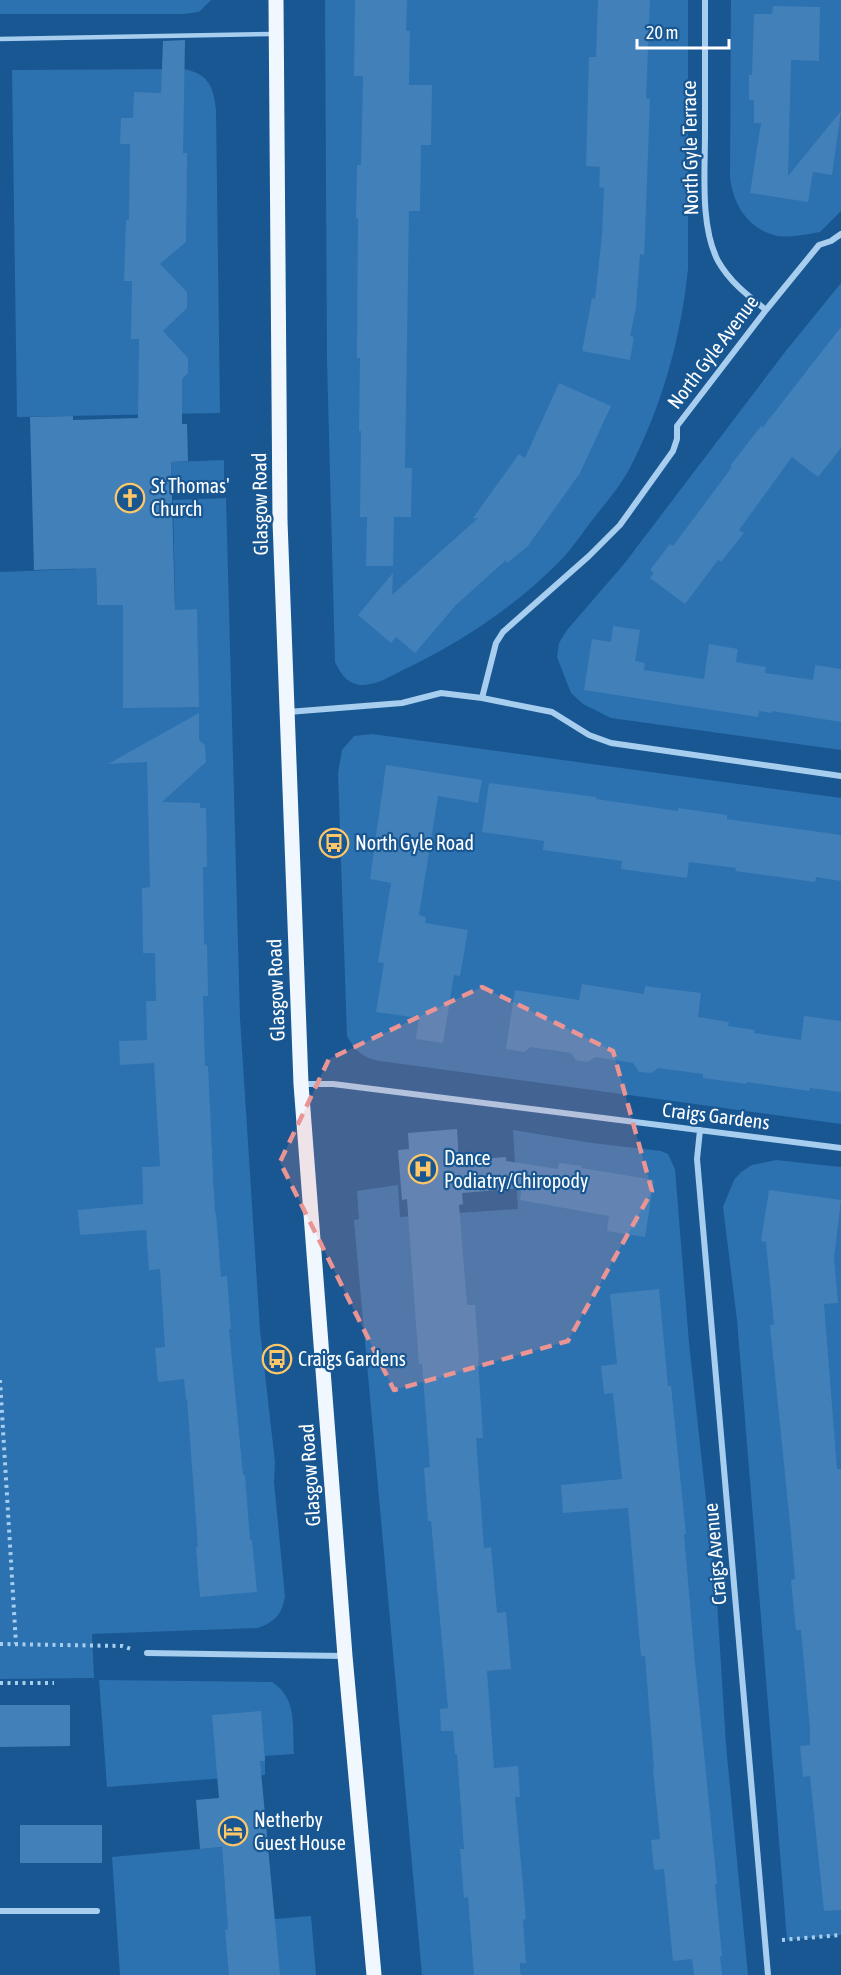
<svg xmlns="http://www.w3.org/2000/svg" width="841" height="1975" font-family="'Asap Condensed',sans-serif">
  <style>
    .green { fill: #2c71b0; fill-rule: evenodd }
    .building { fill: #4280b9 }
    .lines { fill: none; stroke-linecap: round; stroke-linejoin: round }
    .path { stroke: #a8ceef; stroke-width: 4; stroke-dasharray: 3 4.5; stroke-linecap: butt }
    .lane { stroke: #a8ceef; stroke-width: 4.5 }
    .street { stroke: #a8ceef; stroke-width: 6 }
    .primary { stroke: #f1f7ff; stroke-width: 15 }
    .marked { fill: #ea9494; fill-opacity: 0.2; stroke: #ea9494; stroke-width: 4.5; stroke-dasharray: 12 8; stroke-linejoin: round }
    .labels { text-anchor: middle; stroke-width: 4.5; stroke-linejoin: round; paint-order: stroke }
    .street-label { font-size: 20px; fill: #fff; stroke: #195792 }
    .poi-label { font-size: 20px; fill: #fff; stroke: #195792; text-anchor: start }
  </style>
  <rect width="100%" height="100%" fill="#195792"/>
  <!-- green -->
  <path class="green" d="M0,0H211L199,12L184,14H0Z
    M325,0H688V269C681,338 662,406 630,468C619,488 604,505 590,523C581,535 572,548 562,559C517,605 461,643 403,670C391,676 378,684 365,685C349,686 341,675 335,662L327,361Z
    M731,0H841V211L820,232C807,234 790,238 777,236C748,229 733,205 730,177Z
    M183,69C208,73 213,86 216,109L220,413L17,417L12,70Z
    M841,283V750L611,718L583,704L571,693L557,657L559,643L567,630L624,564L785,352Z
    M224,460V485L172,486L171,462Z
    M75,488H94L97,605L175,603L173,500L226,498L240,1018L260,1330L275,1462L274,1482L285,1596C282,1615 274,1622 258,1628L92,1634L94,1678L0,1679V572L77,569ZM211,1134L214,1192L143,1195L142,1167L163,1166L183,1135Z
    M372,734L841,798V1124L380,1061C363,1058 355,1051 347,1036L338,773L342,750L354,736Z
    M513,1130L592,1143L661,1151L668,1154L675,1169L689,1343L717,1600L726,1745L748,1975H521L520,1963H525L517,1920L526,1919L524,1904L474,1975H422L354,1220L359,1219L357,1191L398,1185L400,1217L518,1209Z
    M776,1160L841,1167V1935L787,1940L737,1320L723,1207L734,1180L741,1172L752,1165Z
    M99,1680L272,1682C298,1699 292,1726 294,1754L265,1756V1775L107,1787Z
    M222,1847L228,1923L311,1916L316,1975H120L112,1857Z"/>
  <!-- building -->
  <path class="building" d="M355,0H407L406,31H410L409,85H432L431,145H421L420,211H409L405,468H412L411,517H394L393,566H366L367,517H360L361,431H359L360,358H357L358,218H356L357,165H361L363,76H354Z
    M598,0H650L646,98L650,99L645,235L644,255L640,254L636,308L630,336L634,337L630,360L582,351L592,298L595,299L602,235L604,188L599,187L600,167L586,166L589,57H596Z
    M773,6L820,7L819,61L791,60L788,176L841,111L832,175L813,172L808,202L750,193L761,123H754V100H749V75H752L754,14H772Z
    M185,40L183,153H187L186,242L160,264L187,292V308L163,331L188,358V373L182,379V424H187L188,461L171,462L175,610L197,609L199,707L123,708V605H97L96,568L34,570L30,417L73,416V420L138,418L139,339H131L132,281H124L126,220H129L130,144H120L121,118H133L134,92L161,93L163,41Z
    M841,327V448L818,477L792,457L739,530L744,533L721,562L718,560L685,604L650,578L654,573L650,570L670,544L673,546L732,467L730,466L761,426L763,427Z
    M559,383L611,406L580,473L528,546L507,563L506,560L456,605L415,653L396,637L391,643L358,615L393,573L392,595L478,518H473L519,454L525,458Z
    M613,626L640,630L635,661L645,663L644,670L704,679L709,644L738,649L736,662L766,667L765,673L813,680L815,665L841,669V722L772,711L771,713L759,711L758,717L584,690L592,639L611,642Z
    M199,713V740L205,745L206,762L162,802L200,803V808H206L207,867H203L204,945L207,944L208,996H203L205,1066H208L215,1213H216L221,1277L227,1276L231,1329H229L243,1475H245L250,1540H252L257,1592L200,1597L196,1547H198L187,1399H186L184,1379L158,1382L155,1348L165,1347L160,1269L149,1270L146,1230L80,1235L78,1210L143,1204L142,1167L160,1166L154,1063L120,1065L119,1041L147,1040L146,1001H156L155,953H143L142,888L150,887L147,762L108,764Z
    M386,765L482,780L478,803L438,796L419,915L426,917L425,923L468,930L460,976L454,975L443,1043L416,1039L419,1018L376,1012L384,963L378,962L391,883L370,879Z
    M489,783L596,797V799L678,811V808L727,815V819L841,835V881L816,877L815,882L735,871L736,868L689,862L687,878L621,869L622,861L543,850L544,841L482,832Z
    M582,984L644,994L645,986L701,993L698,1017L729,1022L728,1026L755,1030L754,1033L801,1040L804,1016L841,1021V1092L810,1088L809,1091L747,1082V1084L703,1078V1074L658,1068L652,1073L639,1072L633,1063L595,1057L588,1062L576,1060L571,1053L531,1047L524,1052L506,1049L515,990L579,1000Z
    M457,1129L459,1161L506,1157V1161L558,1169L559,1163L582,1166L581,1168L654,1180L645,1237L607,1231L609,1216L520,1200L522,1188L462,1193L463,1204L459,1205L467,1305H475L479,1360H478L483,1438H476L484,1548L491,1547L497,1613L506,1612L511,1669L487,1671L494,1768L518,1766L520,1797H515L526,1919L523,1920L526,1963H520L521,1975H474L468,1897L464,1898L460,1849H464L457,1754H455L453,1731H441L440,1709L448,1708L431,1521H428L424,1468L430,1467L422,1364H419L407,1199L402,1200L398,1150L409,1149L408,1133Z
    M769,1190L841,1200L834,1258L838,1303L824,1304L837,1469H841V1910L824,1911L810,1776L803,1777L800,1746L810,1745V1729L801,1630H796L791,1580L795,1579L791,1534L770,1325H774L766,1242L761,1241Z
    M659,1289L668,1386H671L684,1515L686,1534H684L695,1663L717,1884H715L722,1956L720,1957L722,1975H694L692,1959L673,1961L664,1869L654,1870L651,1840L660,1839L653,1769H654L645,1656H641L628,1508L563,1513L561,1485L622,1479L613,1393L604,1394L601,1366L617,1364L610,1294Z
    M0,1705H70V1746L0,1747Z
    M261,1711L265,1761H260L280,1975H229L225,1930L228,1929L222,1847L200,1849L196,1800L219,1798L212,1715Z
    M20,1825H102V1863H20Z"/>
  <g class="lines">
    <!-- path -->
    <path class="path" d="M0,1380L16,1644
      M0,1644L122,1646L131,1649
      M0,1683H54
      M782,1940L841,1935"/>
    <!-- lane -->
    <path class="lane" d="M0,39L273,34"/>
    <!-- street -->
    <path class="street" d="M705,0C705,45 705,89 705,134C705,172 700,226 718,261C730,282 747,295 766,310
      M482,698L496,643L503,632L589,556L620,525L673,451L677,439V426L766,310L819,245L831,241L841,234
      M288,712L402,703L441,693L482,698L552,712L589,735L611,743L841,776
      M303,1084H333L841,1148
      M700,1130L697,1159L768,1975
      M147,1653L344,1656
      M0,1911H97"/>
    <!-- primary -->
    <path class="primary" d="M276,0L280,521L301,1084L345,1656L374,1975"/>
  </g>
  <!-- marked area -->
  <path class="marked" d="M482,987L613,1051L652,1191L568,1341L394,1390L280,1162L329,1059Z"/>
  <!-- icons -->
  <defs>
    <g id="church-ring" transform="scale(1.5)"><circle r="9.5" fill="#195792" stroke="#ffc767" stroke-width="1.5"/><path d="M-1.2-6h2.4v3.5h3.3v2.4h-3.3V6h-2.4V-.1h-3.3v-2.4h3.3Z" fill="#ffc767"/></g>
    <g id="bus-ring" transform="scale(1.5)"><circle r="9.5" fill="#195792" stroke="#ffc767" stroke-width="1.5"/><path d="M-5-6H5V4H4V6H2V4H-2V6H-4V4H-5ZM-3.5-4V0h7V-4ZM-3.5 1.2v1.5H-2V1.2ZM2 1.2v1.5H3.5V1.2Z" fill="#ffc767"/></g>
    <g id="hospital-ring" transform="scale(1.5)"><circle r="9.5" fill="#195792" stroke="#ffc767" stroke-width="1.5"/><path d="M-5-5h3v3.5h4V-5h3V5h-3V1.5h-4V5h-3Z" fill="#ffc767"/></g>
    <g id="hotel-ring" transform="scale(1.5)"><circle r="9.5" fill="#195792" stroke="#ffc767" stroke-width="1.5"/><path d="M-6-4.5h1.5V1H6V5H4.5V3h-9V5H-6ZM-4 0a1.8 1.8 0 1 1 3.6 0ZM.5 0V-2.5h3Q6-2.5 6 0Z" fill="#ffc767"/></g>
  </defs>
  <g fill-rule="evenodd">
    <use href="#church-ring" x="130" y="498"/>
    <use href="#bus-ring" x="334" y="843"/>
    <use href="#hospital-ring" x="423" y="1169"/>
    <use href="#bus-ring" x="277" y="1359"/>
    <use href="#hotel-ring" x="233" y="1831"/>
  </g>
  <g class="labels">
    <!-- street labels -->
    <g class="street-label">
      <text transform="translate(690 148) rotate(-91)" y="7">North Gyle Terrace</text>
      <text transform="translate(713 352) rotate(-53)" y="7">North Gyle Avenue</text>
      <text transform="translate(260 504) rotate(-91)" y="7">Glasgow Road</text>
      <text transform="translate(276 990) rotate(-92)" y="7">Glasgow Road</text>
      <text transform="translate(716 1116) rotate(7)" y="7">Craigs Gardens</text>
      <text transform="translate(310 1475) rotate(-94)" y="7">Glasgow Road</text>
      <text transform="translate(715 1554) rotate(-95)" y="7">Craigs Avenue</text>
    </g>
    <!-- poi labels -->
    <g class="poi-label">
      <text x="151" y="493">St Thomas'<tspan x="151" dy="23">Church</tspan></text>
      <text x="355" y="850">North Gyle Road</text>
      <text x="444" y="1165">Dance<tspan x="444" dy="23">Podiatry/Chiropody</tspan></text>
      <text x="298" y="1366">Craigs Gardens</text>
      <text x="254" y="1827">Netherby<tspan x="254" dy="23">Guest House</tspan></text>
    </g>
  </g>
  <!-- scale -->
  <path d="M637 39v9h92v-9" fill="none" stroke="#ffffff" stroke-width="3"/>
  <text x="646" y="39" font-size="18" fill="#ffffff" stroke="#195792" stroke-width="4.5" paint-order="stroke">20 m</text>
</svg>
